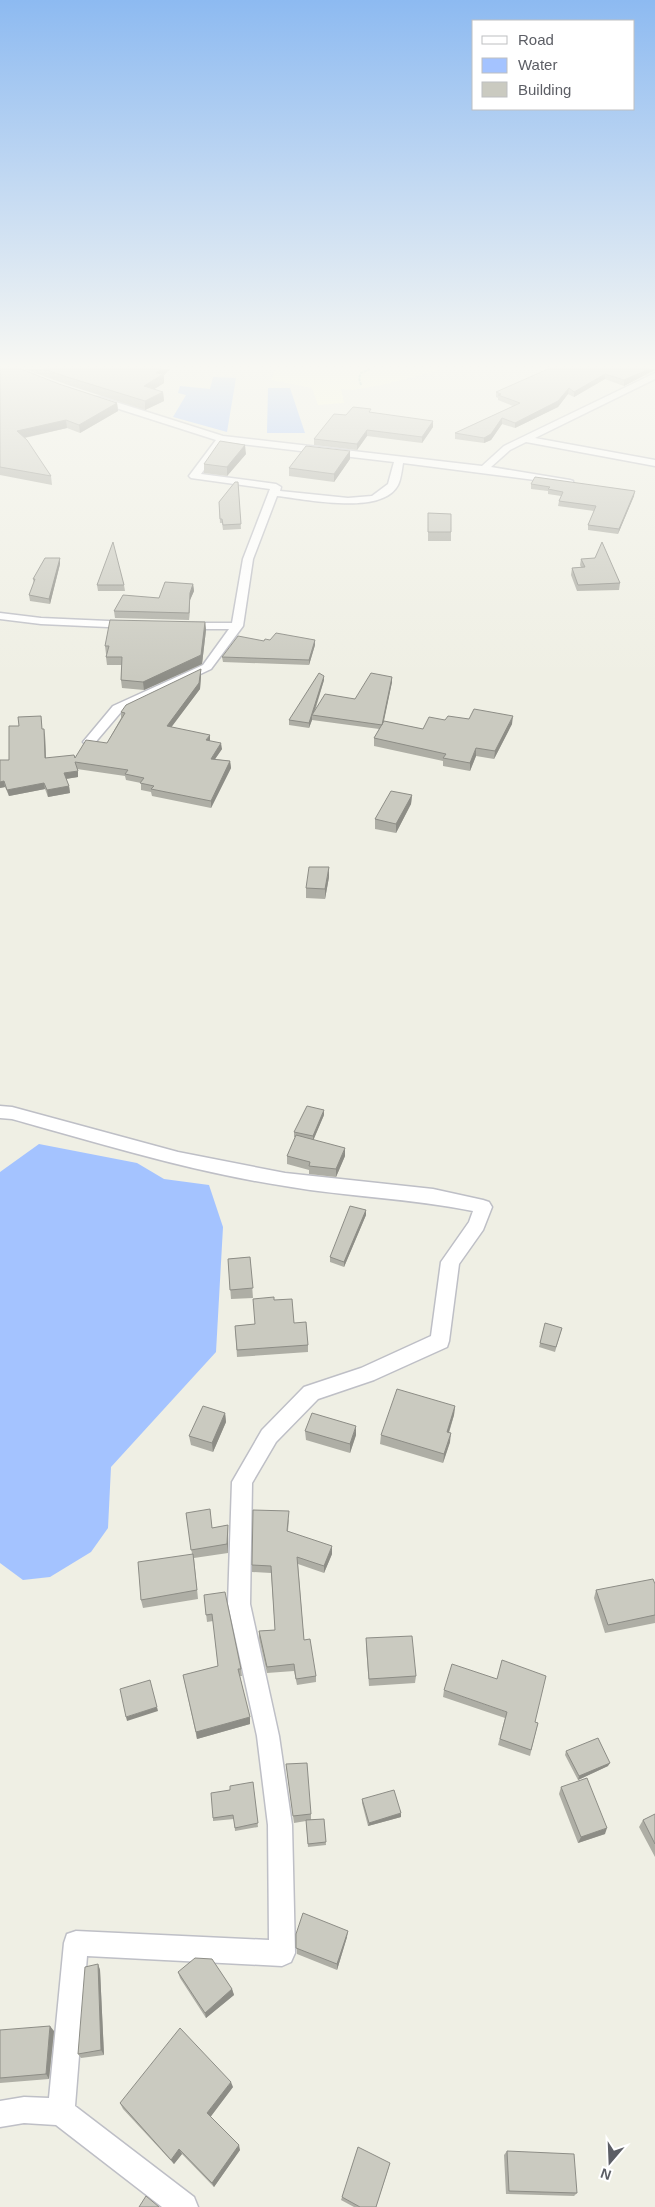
<svg xmlns="http://www.w3.org/2000/svg" width="655" height="2207" font-family="Helvetica,sans-serif">
  <style>
    .commercial { fill: #ffffd9 }
    .water { fill: #a4c3ff }
    .lines { fill: none; stroke-linecap: round; stroke-linejoin: round }
    .street-casing { stroke: #bebfc6; stroke-width: 3 }
    .path { stroke: #98c9b1; stroke-width: 2; stroke-dasharray: 3 1; stroke-linecap: butt }
    .street { fill: #fff; fill-rule: evenodd }
    .wall { fill: #aeaea5 }
    .shaded-wall { fill: #8d8d86 }
    .building { fill: #cacac0; stroke: #8d8d86 }
  </style>
  <rect width="100%" height="100%" fill="#efefe4"/>
  <!-- commercial -->
  <path class="commercial" d="M276,369H443L386,384L353,390L341,389L344,403L318,405L312,388L271,380Z"/>
  <!-- water -->
  <path class="water" d="M213,377L236,378L227,432L173,417L186,395L178,393L180,386L210,389Z
    M268,388H290L305,433H267Z
    M39,1144L137,1163L164,1179L209,1185L223,1227L216,1352L111,1467L108,1528L91,1552L50,1577L23,1580L0,1563V1172Z"/>
  <g class="lines">
    <!-- street casing -->
    <g class="street-casing">
      <path id="street" d="M655,373V379L535,438L655,460V466L526,442L510,450L491,467L570,480L573,481V485L403,463C402,469 401,479 398,485C382,516 306,499 277,496L253,559L243,626L211,669L121,712L93,745L89,746L83,742L113,706L203,665L229,629H185L179,626L185,623H232L243,559L270,489L191,478L189,476L216,440L94,401V397H100L223,436L482,466L504,446ZM224,442L394,462L388,484L372,496L348,498L280,491L281,487L276,484L201,474Z
        M0,613L41,618L130,622L136,625L130,628L41,624L0,619Z
        M0,1106L12,1107L178,1152L285,1173L433,1189L483,1200L489,1202L492,1207L483,1230L459,1264L449,1341L447,1347L374,1380L318,1399L276,1442L252,1483L250,1604L279,1736L292,1825L295,1953L291,1962L282,1966L87,1956L75,2106L194,2197L198,2207H162L56,2125L24,2123L0,2127V2101L24,2097L49,2098L64,1943L67,1934L76,1931L269,1940L268,1825L257,1736L228,1604L232,1482L262,1430L304,1387L361,1368L431,1336L441,1262L469,1222L473,1211C411,1198 347,1197 285,1186C192,1172 102,1144 12,1119L0,1118Z"/>
    </g>
    <!-- path -->
    <path class="path" d="M361,385L359,378L361,373L370,369"/>
    <!-- street -->
    <use href="#street" class="street"/>
  </g>
  <!-- wall -->
  <path class="wall" d="M0,369L59,384L117,403L118,411L80,433L67,428L25,438L51,476L52,485L0,475Z
    M24,369H170L164,375V383L154,389L163,392L164,401L145,410L68,385Z
    M548,369H655L624,386L605,379L574,397L568,394L558,407L515,428L502,424L491,440L484,443L455,439V433L513,406L498,400V398L496,397V392Z
    M371,412L433,427L422,443L367,436L357,450L314,445V439L346,415Z
    M350,451V459L334,482L289,476V468Z
    M246,454L227,476L204,473V464Z
    M238,482L241,529L223,530L222,523H220L219,502Z
    M531,484L634,496L618,534L588,530V525L594,511L558,506L559,501L561,496L548,494V491L531,489Z
    M428,513L451,532V541H428Z
    M581,559L620,583L619,590L577,591L571,575L572,568L581,567L580,565Z
    M60,564L50,604L30,601L29,595L34,583L33,579Z
    M193,584L194,591L190,600L189,620L115,618L114,611L159,598Z
    M97,585H124L125,591H98Z
    M205,622L206,630L202,664L144,690L122,688L121,680L122,665H107L106,657L107,654H106L105,646Z
    M270,640H315V645L309,665L223,662L222,657L264,641Z
    M201,676L200,689L171,727L210,741L222,749L215,759L230,761L231,768L211,808L152,796L151,792L141,790V783L126,780L125,776L77,769L78,777L66,779L69,786L70,793L48,797L45,789L9,796L5,787L0,788V760H9L19,726L41,716L42,729L45,735L46,758H75L107,743L121,718V712Z
    M392,677V682L384,721L423,729L445,720L469,719L512,724L494,759L476,756L470,771L443,766V761L374,746V738L379,729L312,720L309,728L289,725V720L324,680L315,711L355,699Z
    M412,795L411,804L396,833L375,829V819Z
    M329,877L325,899L306,898V888Z
    M324,1115L313,1140L345,1156L336,1177L309,1174V1170L287,1164V1156L296,1137H294V1132Z
    M366,1210V1215L344,1267L330,1262V1257Z
    M250,1257L253,1298L231,1299L228,1259Z
    M274,1300L294,1323L308,1345V1352L237,1357L235,1326L255,1324Z
    M562,1328L555,1352L539,1347L540,1343Z
    M455,1406L454,1415L449,1433L450,1442L443,1463L380,1444L381,1435Z
    M225,1413L226,1422L213,1452L191,1445L189,1436Z
    M305,1431L356,1435L350,1453L306,1440Z
    M186,1513L212,1528L228,1525V1553L194,1558L198,1599L143,1608L141,1600L192,1554Z
    M289,1519L288,1531L332,1554L324,1573L298,1564L304,1640L316,1676V1682L297,1685L294,1671L267,1673L259,1638V1631L275,1630L271,1573L252,1572V1565Z
    M655,1584V1623L605,1633L594,1598L596,1590Z
    M204,1595L241,1669L242,1676H240L250,1724L197,1739L183,1675L218,1666L213,1621L207,1622Z
    M366,1638L416,1676L415,1683L369,1686L366,1646Z
    M444,1690L538,1723L530,1756L498,1745L505,1718L443,1697Z
    M566,1751L608,1766L578,1780L565,1755Z
    M286,1764L311,1814V1820L324,1819L326,1845L308,1847L306,1821L294,1823Z
    M253,1782L258,1827L235,1831L234,1819L213,1821V1818L230,1790Z
    M561,1787L605,1834L578,1843L559,1794Z
    M362,1799L401,1817L368,1826L362,1803Z
    M655,1814V1857L639,1827L643,1820Z
    M296,1934L347,1937L337,1970L297,1954Z
    M98,1964L100,1970L104,2055L81,2058L78,2054Z
    M178,1972L232,1989L234,1995L206,2018L180,1978Z
    M0,2030L54,2031L49,2079L0,2083Z
    M233,2087L210,2117L240,2150L214,2187L182,2154L174,2164L123,2109L120,2103Z
    M507,2151L577,2193L574,2196L506,2194L504,2155Z
    M389,2167L376,2207H354L341,2200L342,2197Z"/>
  <!-- shaded-wall -->
  <path class="shaded-wall" d="M161,369H170L164,375V383L145,395L144,386Z
    M649,369H655V370L624,386V380Z
    M605,374V379L574,397V392Z
    M569,388L568,394L558,407L515,428V423Z
    M163,392L164,401L145,410V401Z
    M117,403L118,411L80,433L79,425Z
    M502,418V424L491,440L484,443V438Z
    M66,420L67,428L18,439L17,431Z
    M433,421V427L422,443V437Z
    M367,430V436L357,450V444Z
    M245,445L246,454L227,476V467Z
    M350,451V459L334,482V474Z
    M635,491L634,496L618,534L619,529Z
    M60,558V564L50,604L49,599Z
    M193,584L194,591L190,600L189,620V613L190,593Z
    M205,622L206,630L202,664L144,690L143,682Z
    M315,640V645L309,665V660Z
    M201,669V676L200,689L167,733V726Z
    M324,676V680L313,715H312V720L309,728V723Z
    M392,677V682L382,729V725Z
    M513,716L512,724L494,759L495,751Z
    M44,729L45,735L46,764L45,758Z
    M210,735V741L206,740Z
    M221,743L222,749L211,765V759Z
    M476,748V756L470,771V763Z
    M230,761L231,768L211,808V801Z
    M78,771V777L65,779L64,773Z
    M4,781L5,787L0,788V782Z
    M44,783L45,789L9,796L7,790Z
    M69,786L70,793L48,797L47,790Z
    M412,795L411,804L396,833V824Z
    M329,867V877L325,899V889Z
    M324,1110V1115L313,1141V1136Z
    M345,1148V1156L336,1177V1169Z
    M366,1210V1215L344,1267V1262Z
    M455,1406L454,1415L446,1441L447,1432Z
    M225,1413L226,1422L213,1452L212,1443Z
    M356,1426V1435L350,1453V1444Z
    M451,1433L450,1442L443,1463L444,1454Z
    M228,1525V1553L227,1544Z
    M332,1546V1554L324,1573V1566Z
    M157,1707L158,1711L127,1721L126,1717Z
    M250,1717V1724L197,1739L196,1732Z
    M610,1763L608,1766L578,1780L579,1776Z
    M401,1813V1817L368,1826L369,1823Z
    M607,1828L605,1834L578,1843L581,1837Z
    M348,1931L347,1937L337,1970V1964Z
    M98,1964L100,1970L104,2055L101,2050Z
    M232,1989L234,1995L206,2018L205,2013Z
    M50,2026L54,2031L49,2079L46,2074Z
    M231,2082L233,2087L209,2119L207,2113Z
    M239,2145L240,2150L214,2187L212,2183Z
    M179,2149L182,2154L174,2164L171,2160Z"/>
  <!-- building -->
  <path class="building" d="M0,369H21L59,384L117,403L79,425L66,420L17,431L27,440L51,476L0,467Z
    M44,369H161L156,373L163,374L144,386L163,392L145,401L67,377Z
    M548,369H649L624,380L605,374L574,392L569,388L558,401L515,423L502,418L491,434L484,438L455,433L520,403L498,395L501,394L496,392Z
    M353,407L371,409L369,412L433,421L422,437L367,430L357,444L314,439L334,414L346,415Z
    M220,441L245,445L227,467L204,464Z
    M306,446L350,451L334,474L289,468Z
    M535,477L635,491L619,529L588,525L596,506L559,501L563,492L548,489L550,487L531,484Z
    M235,482H238L241,524L223,525L222,519H220L219,502Z
    M428,513L451,514V532H428Z
    M113,542L124,585H97Z
    M602,542L620,583L578,585L572,568L585,567L581,559L595,558Z
    M45,558H60L49,599L29,595L35,579H33Z
    M165,582L193,584L190,593L189,613L114,611L123,595L159,598Z
    M110,620L205,622L201,655L143,682L121,680L122,657H106L109,646H105Z
    M276,633L315,640L309,660L222,657L238,636L264,641L265,639L270,640Z
    M201,669L199,683L167,726L210,735L206,740L221,743L211,759L230,761L211,801L151,789L154,786L140,783L144,778L125,774L128,770L75,762L78,771L64,773L69,786L47,790L44,783L7,790L4,781L0,782V760H9V726H19L18,717L41,716L42,729H44L45,758L74,755L75,758L86,740L107,743L125,713L121,712L126,705Z
    M319,673L324,676L309,723L289,720Z
    M371,673L392,677L382,725L312,715L325,694L355,699Z
    M474,709L513,716L495,751L476,748L470,763L443,758L446,754L374,738L384,721L423,729L429,717L445,720L448,716L469,719Z
    M391,791L412,795L396,824L375,819Z
    M309,867H329L325,889L306,888Z
    M307,1106L324,1110L313,1136L294,1132Z
    M296,1135L345,1148L336,1169L309,1166L310,1162L287,1156Z
    M350,1206L366,1210L344,1262L330,1257Z
    M250,1257L253,1288L230,1290L228,1259Z
    M274,1297V1300L292,1299L294,1323L306,1322L308,1345L237,1350L235,1326L255,1324L253,1299Z
    M545,1323L562,1328L556,1347L540,1343Z
    M397,1389L455,1406L447,1432L451,1433L444,1454L381,1435Z
    M203,1406L225,1413L212,1443L189,1436Z
    M312,1413L356,1426L350,1444L305,1431Z
    M210,1509L212,1528L228,1525L227,1544L191,1550L186,1513Z
    M253,1510L289,1511L287,1531L332,1546L324,1566L297,1557L304,1640L310,1639L316,1676L296,1679L294,1664L267,1667L259,1631L275,1630L271,1566L252,1565Z
    M193,1554L197,1590L141,1600L138,1562Z
    M653,1579L655,1584V1615L608,1625L596,1590Z
    M225,1592L241,1669H238L250,1717L196,1732L183,1675L218,1666L212,1614L206,1615L204,1595Z
    M412,1636L416,1676L369,1679L366,1638Z
    M502,1660L546,1676L535,1722L538,1723L531,1750L500,1739L507,1712L444,1690L452,1664L497,1679Z
    M150,1680L157,1707L126,1717L120,1689Z
    M598,1738L610,1763L579,1776L566,1751Z
    M307,1763L311,1814L293,1816L286,1764Z
    M587,1778L607,1828L581,1837L561,1787Z
    M253,1782L258,1823L235,1828L233,1815L213,1818L211,1793L230,1790V1786Z
    M394,1790L401,1813L369,1823L362,1799Z
    M655,1814V1844L643,1820Z
    M324,1819L326,1842L308,1844L306,1820Z
    M303,1913L348,1931L337,1964L296,1948V1934Z
    M195,1958L212,1959L232,1989L205,2013L178,1972Z
    M98,1964L101,2050L78,2054L85,1967Z
    M50,2026L46,2074L0,2078V2030Z
    M180,2028L231,2082L207,2113L239,2145L212,2183L179,2149L171,2160L120,2103Z
    M358,2147L390,2163L376,2207H360L342,2197Z
    M507,2151L574,2154L577,2193L509,2191Z
    M146,2196L159,2207H139Z"/>
  <!-- sky -->
  <linearGradient id="sky" x2="0" y2="1"><stop stop-color="#8dbaf1"/><stop offset="0.54" stop-color="#f8f8f3"/><stop offset="1" stop-color="#f8f8f3" stop-opacity="0"/></linearGradient>
  <rect width="655" height="678" fill="url(#sky)"/>
  <!-- legend -->
  <rect x="472" y="20" width="162" height="90" fill="#ffffff" stroke="#bebfc1"/>
  <rect x="482" y="36" width="25" height="8" fill="#ffffff" stroke="#bebfc1"/>
  <text x="518" y="45" font-size="15" fill="#5c5e65">Road</text>
  <rect x="482" y="58" width="25" height="15" fill="#a4c3ff" stroke="#bebfc1"/>
  <text x="518" y="70" font-size="15" fill="#5c5e65">Water</text>
  <rect x="482" y="82" width="25" height="15" fill="#cacac0" stroke="#bebfc1"/>
  <text x="518" y="95" font-size="15" fill="#5c5e65">Building</text>
  <!-- north arrow -->
  <g transform="translate(610 2162) rotate(199)" stroke="#ffffff" stroke-width="4" paint-order="stroke">
  <path d="M0-4L9 19L0 12L-9 19Z" fill="#5c5e65"/>
  <text y="-8" font-size="14" font-weight="bold" text-anchor="middle" fill="#5c5e65">N</text>
  </g>
</svg>
